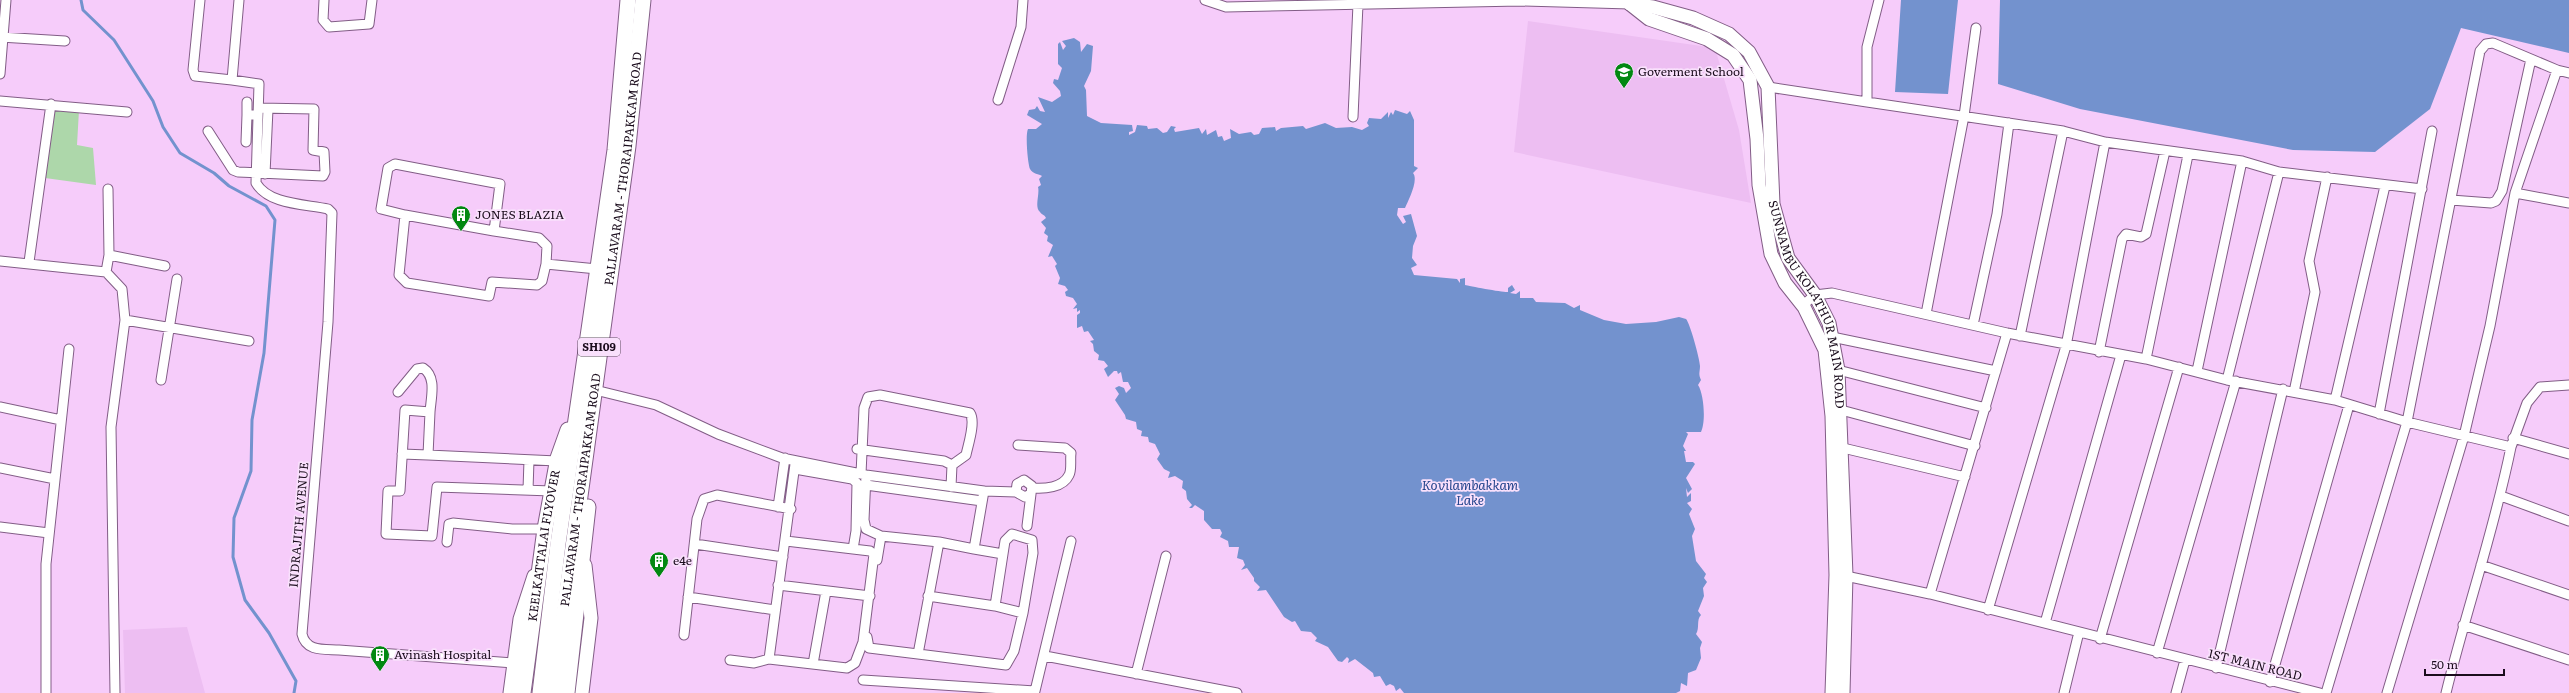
<svg xmlns="http://www.w3.org/2000/svg" width="2569" height="693" font-family="Literata,serif">
  <style>
    .built { fill: #edbef2 }
    .green { fill: #add7aa }
    .water { fill: #7392ce }
    .lines { fill: none; stroke-linecap: round; stroke-linejoin: round }
    .stream { stroke: #7392ce; stroke-width: 3 }
    .street-casing { stroke: #825d86; stroke-width: 11 }
    .secondary-casing { stroke: #825d86; stroke-width: 15 }
    .primary-casing { stroke: #825d86; stroke-width: 17 }
    .street { stroke: #fff; stroke-width: 9 }
    .secondary { stroke: #fff; stroke-width: 13 }
    .primary { stroke: #fff; stroke-width: 15 }
    .labels { text-anchor: middle; stroke-width: 3.5; stroke-linejoin: round; paint-order: stroke }
    .shield { fill: #f9e0fc; stroke: #5d4c5f; stroke-width: 1 }
    .shield-label { font-size: 11px; font-weight: bold; fill: #1a0c1c }
    .poi-label { font-size: 12px; fill: #1a0c1c; stroke: #f9e0fc; text-anchor: start }
    .street-label { font-size: 12px; fill: #1a0c1c; stroke: #f9e0fc }
    .water-label { font-size: 13px; font-style: italic; fill: #23448c; stroke: #f9e0fc }
  </style>
  <rect width="100%" height="100%" fill="#f6ccfa"/>
  <!-- built -->
  <path class="built" d="M1528,21L1715,48L1739,130L1751,203L1514,152Z
    M187,627L205,693H125L123,630Z"/>
  <!-- green -->
  <path class="green" d="M55,109L79,110L77,145L93,148L96,185L45,178Z"/>
  <!-- water -->
  <path class="water" d="M1901,0H1958L1948,94L1895,92Z
    M2000,0H2569V53L2461,28L2430,109L2375,152L2293,150L2080,109L1998,84Z
    M1074,38L1080,42L1081,52L1087,44L1093,46L1091,71L1084,86L1086,90L1087,116L1101,123L1132,125L1133,131L1129,132V135L1135,132L1137,125L1147,126L1148,129L1157,128L1163,133L1167,132L1171,126L1176,127L1174,129L1175,132L1199,128L1202,134L1206,129L1207,135L1216,130L1218,137L1222,136L1224,141L1231,138L1230,129L1239,134L1251,132L1254,135L1259,134L1262,128L1275,127L1276,131L1281,128L1303,126L1306,129L1325,123L1336,128L1352,127L1362,130L1369,126L1367,123L1369,118L1381,119L1388,112V118L1391,112L1393,115L1395,110L1407,114L1410,111L1414,120V166L1418,168L1413,173C1419,180 1408,201 1405,208H1398L1397,215L1403,224L1406,222L1403,216L1411,214L1417,236L1413,246L1412,258L1417,265L1411,268L1414,275L1457,279L1460,283V279L1465,278V285C1469,286 1506,293 1508,292V288L1512,285L1515,290L1510,293L1516,294L1520,291V298H1533L1536,302L1565,303L1574,308L1580,305V310L1604,320L1626,324L1656,322L1679,317L1686,319C1690,323 1700,360 1700,366C1700,372 1698,374 1701,380L1698,385C1704,394 1706,422 1701,432H1686L1688,434L1683,446L1686,451H1684L1686,462H1693L1695,464L1686,478L1692,489L1688,493L1686,488L1687,497L1691,493V501L1687,503L1692,509L1689,514L1695,529L1692,536L1696,561L1706,574L1704,578L1707,582L1703,588L1704,596L1698,611L1701,615C1696,620 1700,628 1696,634L1702,642L1700,648L1701,658L1696,670L1688,673L1687,686L1681,683L1680,691L1676,693H1404L1400,688L1396,691L1394,686L1390,684L1386,686L1380,676L1374,677L1373,673L1355,659L1348,663L1349,659L1347,657L1342,662L1338,661L1328,647L1315,641L1317,638L1311,632L1301,631L1295,621L1292,622L1284,617L1266,590L1257,591L1260,587L1254,581V578L1247,568L1241,570L1245,565L1243,560L1237,558L1239,547H1229L1228,541L1220,537L1222,533L1220,529H1212L1204,520V511L1195,505L1192,508H1189L1192,505L1187,499L1186,491L1182,488L1183,481L1175,476L1168,478L1170,472L1164,469L1157,459L1160,454L1155,444L1149,442L1148,437L1141,436L1142,431L1137,429L1136,422L1126,419L1125,415L1115,400L1119,394L1115,388L1119,386L1124,388L1126,393L1131,388L1128,382H1123L1121,372L1118,374L1117,371H1114L1108,377L1104,369L1108,366L1104,361L1098,360L1099,355L1094,351L1093,344L1090,341L1094,340L1088,331L1084,332L1082,326L1077,328V315L1080,313V310L1077,312V308L1073,309L1077,304L1073,298L1066,296L1065,292L1068,290L1065,286L1058,284L1060,278L1055,266L1057,264L1052,256L1048,257L1053,245L1047,241L1048,236L1044,233L1046,228L1041,222L1046,218C1044,214 1042,215 1040,212C1034,207 1040,194 1038,187L1041,185L1039,179L1042,176C1039,174 1033,174 1030,169C1028,165 1025,135 1028,129H1036L1042,124L1027,115L1029,110L1035,109L1037,106L1040,111L1045,112L1038,97L1052,102L1061,96L1060,91L1053,83L1054,79L1058,80L1062,68L1058,64V44L1060,42L1063,50L1066,46L1062,41Z"/>
  <g class="lines">
    <!-- stream -->
    <path class="stream" d="M81,0L83,10L114,40L153,101L163,127L180,153L214,173L229,186L266,206L275,220L264,353L252,420L251,471L234,518L233,557L245,600L269,633L296,681L294,693"/>
    <!-- street casing -->
    <g class="street-casing">
      <path id="street" d="M200,0L193,70L195,76L232,80
        M239,0L232,80L259,84L256,183C269,205 306,204 328,209L332,213L328,322L302,634C306,652 324,649 339,650L514,663
        M324,0L323,20L329,27L369,24L372,0
        M1205,0L1226,7L1520,1L1630,4
        M0,37L65,41
        M0,74L6,0
        M1768,87L1867,102V47L1879,0
        M998,100L1021,27L1023,0
        M0,101L127,112
        M1867,102L2063,131L2105,142L2242,161L2279,172L2422,189
        M247,115V102
        M1353,117L1358,4
        M208,131L233,170L238,172L323,176L325,172L324,152L313,150L314,109L259,108
        M246,142L247,115H258
        M265,174L268,109
        M2515,193L2557,70L2569,73
        M2451,200L2491,203L2496,201L2502,191L2531,59
        M405,215L494,231
        M109,255L165,266
        M0,261L106,272L122,289L125,320L111,427L115,693
        M29,262L51,104
        M546,264L547,246L539,238L494,231L500,184L395,164L388,168L381,209L405,215L399,275L407,283L489,296L492,282L537,285L542,281L546,264L597,269
        M106,272L109,255L108,189
        M1803,305L1815,295L1832,293L2007,333L2146,359L2227,380L2335,400L2407,422L2511,447C2494,531 2466,611 2446,693
        M1926,314L1964,116L1976,28
        M125,320L249,341
        M1973,325L1997,214L2009,123
        M2020,336L2063,131
        M1832,337L1996,371
        M2099,352L2122,239L2126,234L2141,237L2146,234L2165,151
        M2146,359L2188,155
        M1838,370L1986,408
        M2197,371L2242,161
        M161,380L177,279
        M2227,380L2279,172
        M591,389L656,405L718,434L782,458L866,475L984,491L1016,492
        M398,392L417,369L423,368C437,377 431,397 430,412
        M2294,392L2315,292L2309,261L2327,177
        M2335,400L2385,186
        M0,407L61,420
        M1841,410L1975,446
        M2379,414L2432,131
        M2513,438L2569,454
        M1018,445L1065,448L1071,453C1070,459 1072,470 1069,475C1063,488 1044,489 1032,488
        M2511,447L2527,403L2540,387L2569,385
        M1843,448L1965,477
        M857,449L944,461L952,465L951,487
        M402,454L428,455
        M0,468L55,479
        M861,474L864,408L868,397L880,395L970,413C976,422 968,445 966,455L952,465
        M866,475L864,520L866,529L881,536L877,560
        M866,485L982,501
        M528,490L529,460
        M552,491L437,487L432,536L386,534L388,491H400L405,410L430,412L428,455L557,461
        M2501,496L2569,521
        M778,507L785,458
        M1027,526L1032,486L1024,480L1017,484L1016,492L1025,497L1030,494
        M0,527L49,533
        M881,536L939,542L974,549
        M786,541L853,549
        M447,542L449,524L453,523L512,529H545
        M695,544L783,557
        M2481,565L2569,595
        M1841,575L1930,594L2320,693
        M778,585L870,596
        M1930,594L2007,333
        M928,596L995,606L1003,554L974,549L984,491
        M688,597L775,610
        M995,606L1023,613L1033,553L1032,540L1012,534L1005,541L1003,554
        M1988,610L2066,346L2105,142
        M2045,623L2121,355
        M2463,625L2569,660
        M684,635L697,519L704,499L717,495L791,509
        M867,637L869,648L918,654L939,542
        M2100,639L2179,367
        M2157,653L2236,381
        M918,654L1006,665L1014,651L1023,613
        M1045,656L1237,693
        M769,659L795,464
        M730,660L754,663L769,659L847,668L855,663L863,642L874,554L870,551L853,549L856,531L857,483L852,479L795,469
        M813,664L826,591
        M2216,668L2283,389
        M1136,674L1166,556
        M863,680L1035,691L1071,541
        M2270,682L2349,405
        M46,693V564L69,349
        M2064,693L2079,632
        M2176,693L2185,660
        M2326,693L2407,422L2480,51L2486,44L2493,43L2557,70
        M2387,693L2464,436L2490,326L2515,193L2569,203"/>
    </g>
    <!-- secondary casing -->
    <g class="secondary-casing">
      <g id="secondary">
        <path id="s1" d="M1630,4L1653,7L1693,18L1729,34L1749,52L1768,87L1773,204L1788,258L1815,295L1829,323L1838,370L1846,575L1843,693"/>
        <path d="M1630,4L1649,19L1707,39L1733,55L1750,80L1757,139L1759,185L1771,254L1785,283L1804,307L1825,350L1832,416L1836,575L1832,693"/>
        <path d="M510,693L520,619L534,576"/>
        <path d="M582,693L591,618L585,565"/>
      </g>
    </g>
    <!-- primary casing -->
    <g class="primary-casing">
      <g id="primary">
        <path id="s2" d="M523,693L545,529L558,458L568,430"/>
        <path d="M540,693L558,544L615,150L628,0"/>
        <path id="s3" d="M553,693L628,146L643,0"/>
        <path d="M567,693L588,507"/>
      </g>
    </g>
    <!-- street -->
    <use href="#street" class="street"/>
    <!-- secondary -->
    <use href="#secondary" class="secondary"/>
    <!-- primary -->
    <use href="#primary" class="primary"/>
  </g>
  <!-- icons -->
  <defs>
    <g id="school-pin" transform="scale(1)"><path d="M0 17L-7.5 6A9.5 9.5 0 1 1 7.5 6Z" fill="#028811" stroke="#f9e0fc"/><path d="M0-5L7-2L0 1L-7-2ZM-4 1L0 2.5L4 1V4Q0 6-4 4Z" fill="#fff"/></g>
    <g id="building-pin" transform="scale(1)"><path d="M0 17L-7.5 6A9.5 9.5 0 1 1 7.5 6Z" fill="#028811" stroke="#f9e0fc"/><path d="M-4-6H4V6H1V3H-1V6H-4ZM-2.5-4.3h1.7v1.8h-1.7ZM.8-4.3h1.7v1.8H.8ZM-2.5-1h1.7V.8h-1.7ZM.8-1h1.7V.8H.8Z" fill="#fff"/></g>
  </defs>
  <g fill-rule="evenodd">
    <use href="#school-pin" x="1624" y="72"/>
    <use href="#building-pin" x="461" y="215"/>
    <use href="#building-pin" x="659" y="561"/>
    <use href="#building-pin" x="380" y="655"/>
  </g>
  <g class="labels">
    <!-- shield labels -->
    <rect class="shield" x="578" y="338" width="42" height="18" rx="3"/>
    <g class="shield-label">
      <text x="599" y="351">SH109</text>
    </g>
    <!-- poi labels -->
    <g class="poi-label">
      <text x="1638" y="76">Goverment School</text>
      <text x="475" y="219">JONES BLAZIA</text>
      <text x="673" y="565">e4e</text>
      <text x="394" y="659">Avinash Hospital</text>
    </g>
    <!-- street labels -->
    <g class="street-label">
      <text dy="4" stroke="none"><textPath href="#s3" startOffset="529">PALLAVARAM - THORAIPAKKAM ROAD</textPath></text>
      <text dy="4" stroke="none"><textPath href="#s1" startOffset="396">SUNNAMBU KOLATHUR MAIN ROAD</textPath></text>
      <text dy="4" stroke="none"><textPath href="#s3" startOffset="205">PALLAVARAM - THORAIPAKKAM ROAD</textPath></text>
      <text transform="translate(299 525) rotate(-85)" y="4">INDRAJITH AVENUE</text>
      <text dy="4" stroke="none"><textPath href="#s2" startOffset="149">KEELKATTALAI FLYOVER</textPath></text>
      <text transform="translate(2255 665) rotate(14)" y="4">1ST MAIN ROAD</text>
    </g>
    <!-- water labels -->
    <g class="water-label">
      <text x="1470" y="490">Kovilambakkam<tspan x="1470" dy="15">Lake</tspan></text>
    </g>
  </g>
  <!-- scale -->
  <path d="M2425 669v6h79v-6" fill="none" stroke="#1a0c1c" stroke-width="2"/>
  <text x="2431" y="669" font-size="12" fill="#1a0c1c" stroke="#f9e0fc" stroke-width="3" paint-order="stroke">50 m</text>
</svg>
